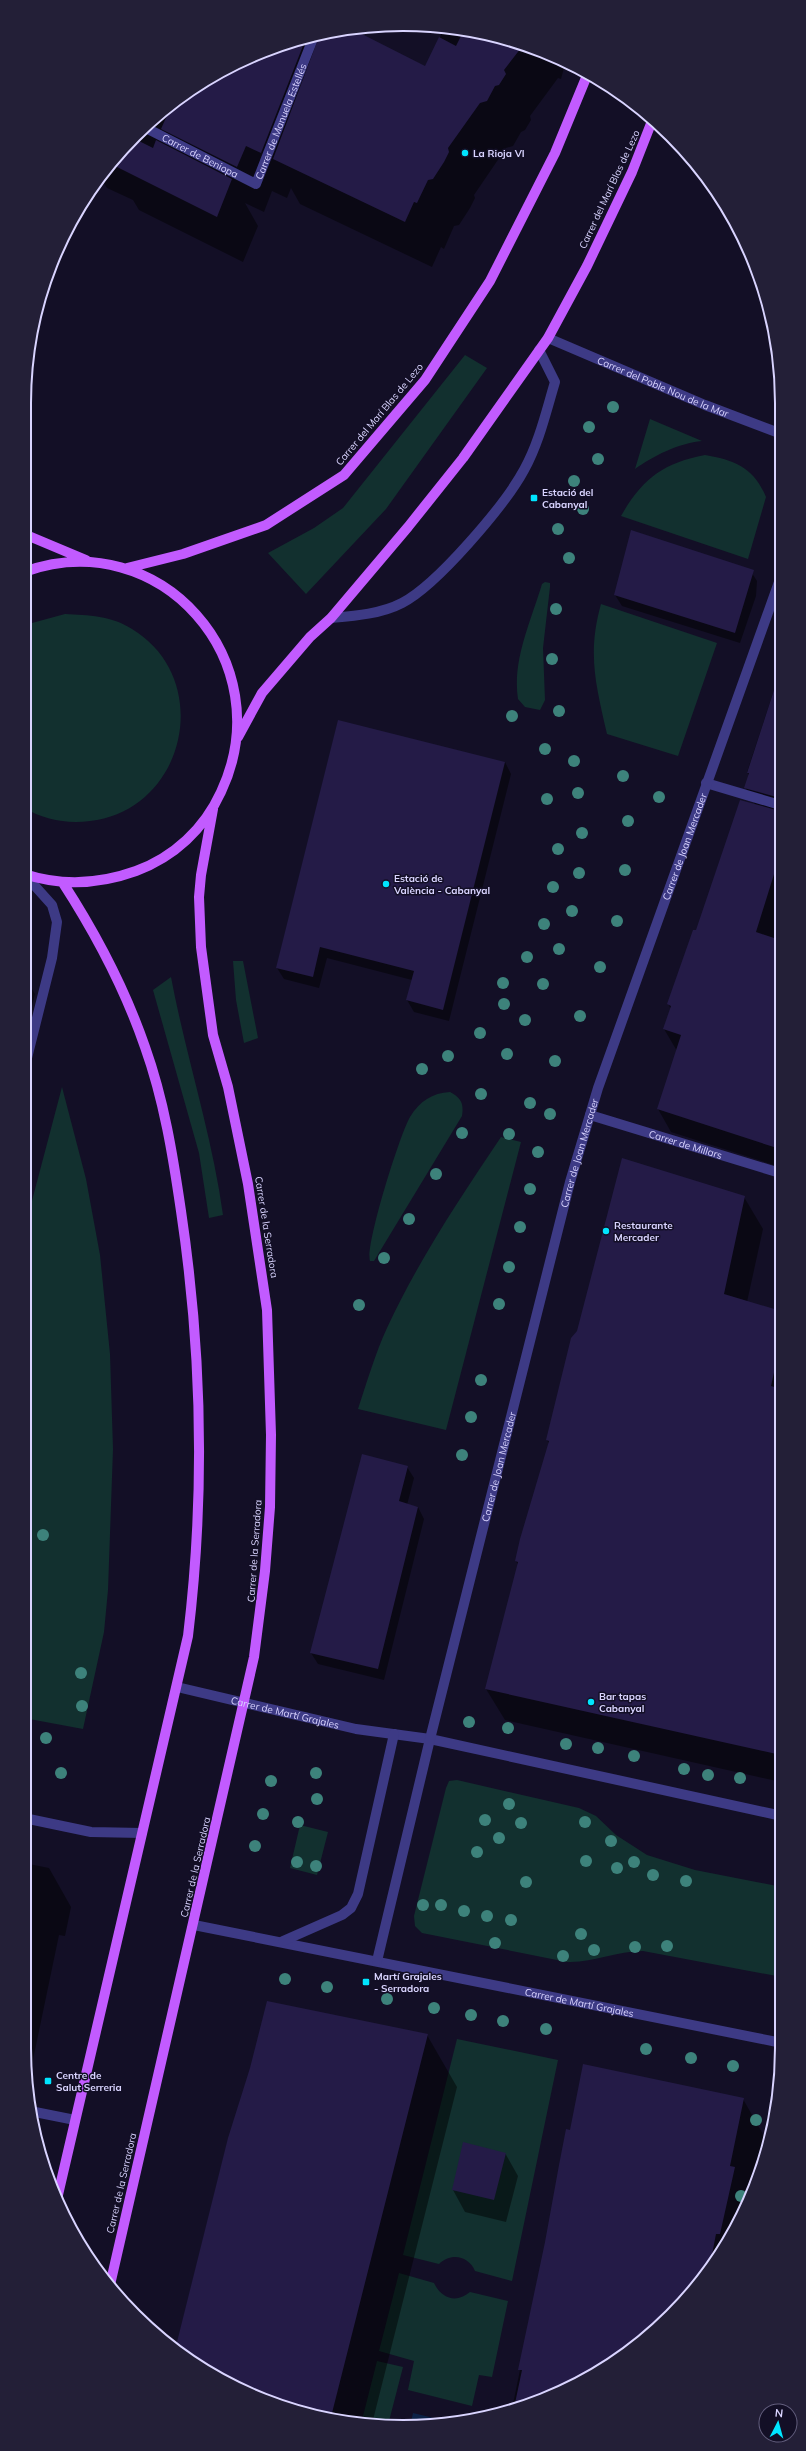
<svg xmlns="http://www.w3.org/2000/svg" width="806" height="2451" font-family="Mulish,sans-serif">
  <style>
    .green { fill: #12302f }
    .water { fill: #0c2248 }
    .shadow { fill: #0007 }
    .building { fill: #241b47 }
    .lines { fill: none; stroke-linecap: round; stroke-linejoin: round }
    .lane { stroke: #3d3a85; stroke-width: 10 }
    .street { stroke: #3d3a85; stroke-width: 10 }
    .primary { stroke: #c25bff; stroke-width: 10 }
    .tree { fill: #3d827b }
    .poi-dot { fill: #00e5ff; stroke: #130f26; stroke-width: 1.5 }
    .labels { text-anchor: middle; stroke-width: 3; stroke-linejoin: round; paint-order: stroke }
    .street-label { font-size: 10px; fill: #d9d4ff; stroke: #130f26 }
    .poi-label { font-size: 10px; font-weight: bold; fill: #d9d4ff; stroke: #130f26; text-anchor: start }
    .rim { fill: none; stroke: #d9d4ff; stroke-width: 2 }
  </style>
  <rect width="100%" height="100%" fill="#130f26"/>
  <!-- green -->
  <path class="green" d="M465,355L487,368L386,509L306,594L268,553L314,528L343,508Z
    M650,419L702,441C679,443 653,456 635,469Z
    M705,455C735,460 754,468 766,497L748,559L621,516C642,479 663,463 705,455Z
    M545,582L550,583V587L543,648L545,700L540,710L525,707L518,699C512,660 531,621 542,584Z
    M601,604L717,643L678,756L607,734C596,685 587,654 601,604Z
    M65,614C88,615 112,616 132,629C215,679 186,810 90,821C67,824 45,820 24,808V628L32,623Z
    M233,961H243L258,1038L244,1043L236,1000Z
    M171,977C186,1057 212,1134 223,1215L209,1218L199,1153L153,990Z
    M62,1087L86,1179L100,1255L110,1354L113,1449L108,1590L104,1632L83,1729L24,1718V1231Z
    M450,1092C461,1098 464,1103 462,1116L374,1261H370C365,1245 400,1134 410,1117C420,1101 432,1093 450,1092Z
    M501,1137L521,1142L446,1430L358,1409C367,1382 375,1354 387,1328C418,1261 460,1198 501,1137Z
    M457,1780L579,1808L596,1816L616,1835L647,1855L695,1870L782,1887V1977L643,1951C616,1951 593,1963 567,1962L422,1933L415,1926L414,1916L446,1788L449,1781Z
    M300,1825L328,1832L317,1875L290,1868Z
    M457,2039L558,2060L512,2281L475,2271C469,2256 451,2252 439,2264L403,2255Z
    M399,2273L434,2283C441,2298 456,2304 470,2292L508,2301L492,2377L479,2375L472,2406L408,2390L414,2361L379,2351Z
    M377,2361L403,2367L388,2425L361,2424Z"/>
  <!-- water -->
  <path class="water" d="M413,2413L450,2422L428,2426H410Z"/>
  <!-- shadow -->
  <path class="shadow" d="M444,28L477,31L565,64L561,79L558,78L530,116L531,120L525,130L521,132L513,146L506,148L474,195L475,198L470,208L459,225L454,226L444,249L441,247L432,267L300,204L291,188L287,198L272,191L264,212L245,203L258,226L243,262L139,210L133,200L107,188L100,177L135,135L193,88L258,53L329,31L350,29L426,68Z
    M750,570L757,581L756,596L740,643L622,606L615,595Z
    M779,675L780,1167L671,1132L658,1109L677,1051L664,1029L671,1009L668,1004L697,932L756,806L745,787L749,776L747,772Z
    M505,762L511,774L449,1021L414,1012L407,1000L412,980L327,958L319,988L284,979L277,968Z
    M24,976L35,994L24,1037Z
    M744,1197L763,1229L747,1302L781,1312V1782L505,1720L486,1689L518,1565L516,1561L549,1444L547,1440Z
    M407,1467L414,1478L407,1505L418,1507L424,1519L384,1680L318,1664L311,1653Z
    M24,1863L49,1868L71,1907L65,1936L59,1935L30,2074L34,2080L29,2101L24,2048Z
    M427,2035L457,2087L372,2424H354L235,2388L176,2351L229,2138Z
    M743,2099L768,2143L753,2193L718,2258L671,2316L614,2363L512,2409L546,2243Z
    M505,2153L518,2176L506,2222L465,2212L453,2190Z"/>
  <!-- building -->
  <path class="building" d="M352,29L425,66L439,37L456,46L464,30L477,31L521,48L504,70L506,74L499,85L495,86L487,101L480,103L448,148L449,152L444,162L433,179L428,180L417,203L414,202L405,222L273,159L320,34Z
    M306,38L261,153L246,146L237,167L161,129L172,104L193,88L258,53Z
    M133,138L153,148L156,140L232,179L217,217L111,164Z
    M631,530L754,570L735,633L614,595Z
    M774,690L779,691L780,798L744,788L749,773H747Z
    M338,720L505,762L443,1010L406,1000L414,971L320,947L313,977L276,968Z
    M740,800L780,811V855L756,932L780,940V1149L657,1109L681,1035L663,1029L671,1006L667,1004L693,930H696Z
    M622,1158L745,1196L724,1294L781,1311V1341L771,1386L781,1389V1755L485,1689L518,1562L515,1561L520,1539L549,1441L546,1440L571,1338L577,1331Z
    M362,1454L408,1466L399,1501L418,1507L378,1669L310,1653Z
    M267,2001L428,2034L331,2417L235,2388L175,2350L228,2138L250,2068Z
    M583,2064L744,2098L730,2166L735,2167L720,2234H716L709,2270L671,2316L614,2363L514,2408L522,2370H518L545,2242L559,2165L566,2129L570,2130Z
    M463,2142L506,2153L494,2200L452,2190Z"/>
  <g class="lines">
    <!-- lane -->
    <path class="lane" d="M331,618C354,616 381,614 402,603C437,585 505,505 524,470C539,443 546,412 555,382L539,350"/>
    <!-- street -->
    <g class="street">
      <path id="s1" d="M144,127L256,184L314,36"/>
      <path id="s2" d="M548,338L705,405L779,433"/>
      <path d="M706,783L780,805"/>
      <path d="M24,1070L52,958L57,922L52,905L25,875"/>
      <path id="s3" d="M590,1115L780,1173"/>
      <path id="s4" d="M177,1687L356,1729L430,1739L782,1816"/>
      <path d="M24,1818L91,1832L142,1833"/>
      <path id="s5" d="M194,1925L782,2043"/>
      <path d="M283,1941L342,1915L351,1908L358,1894L394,1734"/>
      <path id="s6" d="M377,1961L430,1739L570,1182L598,1088L779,582"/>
      <path d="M30,2111L75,2120"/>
    </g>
    <!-- primary -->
    <path class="primary" d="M24,534L86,560
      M127,568L183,554L266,525L344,475L425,380L490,281L555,153L588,73
      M24,572C160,523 282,662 221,792C204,829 174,857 136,871C100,884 61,886 24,874
      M238,737L262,693L310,637L331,618L408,527L463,458L548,338L587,266L632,172L652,121
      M57,2199L188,1636C205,1495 202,1352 181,1211C173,1156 164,1100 145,1047C125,989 96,934 63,883
      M110,2285L254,1657L265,1571L270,1507L271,1435L267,1310L248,1184L228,1087L213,1035L201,947L199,897L201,875L213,809"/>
  </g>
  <!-- trees -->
  <g class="tree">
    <circle cx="613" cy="407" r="6"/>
    <circle cx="589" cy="427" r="6"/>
    <circle cx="598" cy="459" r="6"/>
    <circle cx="574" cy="481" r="6"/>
    <circle cx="583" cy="509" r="6"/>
    <circle cx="558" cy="529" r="6"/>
    <circle cx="569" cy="558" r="6"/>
    <circle cx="556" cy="609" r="6"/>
    <circle cx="552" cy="659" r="6"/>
    <circle cx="559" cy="711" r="6"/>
    <circle cx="512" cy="716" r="6"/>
    <circle cx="545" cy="749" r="6"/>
    <circle cx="574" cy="761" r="6"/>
    <circle cx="623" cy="776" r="6"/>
    <circle cx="578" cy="793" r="6"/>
    <circle cx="659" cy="797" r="6"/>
    <circle cx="547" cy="799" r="6"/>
    <circle cx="628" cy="821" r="6"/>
    <circle cx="582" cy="833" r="6"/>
    <circle cx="558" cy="849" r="6"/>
    <circle cx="625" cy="870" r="6"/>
    <circle cx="579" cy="873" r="6"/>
    <circle cx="553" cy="887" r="6"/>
    <circle cx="572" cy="911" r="6"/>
    <circle cx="617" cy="921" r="6"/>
    <circle cx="544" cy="924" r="6"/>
    <circle cx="559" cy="949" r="6"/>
    <circle cx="527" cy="957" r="6"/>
    <circle cx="600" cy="967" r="6"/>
    <circle cx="503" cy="983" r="6"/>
    <circle cx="543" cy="984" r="6"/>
    <circle cx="504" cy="1004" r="6"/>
    <circle cx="580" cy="1016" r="6"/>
    <circle cx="525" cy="1020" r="6"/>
    <circle cx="480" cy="1033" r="6"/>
    <circle cx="507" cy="1054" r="6"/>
    <circle cx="448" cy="1056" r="6"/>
    <circle cx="555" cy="1061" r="6"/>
    <circle cx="422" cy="1069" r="6"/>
    <circle cx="481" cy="1094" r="6"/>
    <circle cx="530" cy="1103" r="6"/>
    <circle cx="550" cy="1114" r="6"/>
    <circle cx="462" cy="1133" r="6"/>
    <circle cx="509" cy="1134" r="6"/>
    <circle cx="538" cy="1152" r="6"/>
    <circle cx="436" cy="1174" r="6"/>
    <circle cx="530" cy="1189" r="6"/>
    <circle cx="409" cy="1219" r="6"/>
    <circle cx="520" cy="1227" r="6"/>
    <circle cx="384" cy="1258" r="6"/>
    <circle cx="509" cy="1267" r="6"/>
    <circle cx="499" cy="1304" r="6"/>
    <circle cx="359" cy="1305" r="6"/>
    <circle cx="481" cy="1380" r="6"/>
    <circle cx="471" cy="1417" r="6"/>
    <circle cx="462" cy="1455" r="6"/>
    <circle cx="43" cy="1535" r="6"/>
    <circle cx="81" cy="1673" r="6"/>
    <circle cx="82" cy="1706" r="6"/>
    <circle cx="469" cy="1722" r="6"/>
    <circle cx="508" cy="1728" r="6"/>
    <circle cx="46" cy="1738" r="6"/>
    <circle cx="566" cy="1744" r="6"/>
    <circle cx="598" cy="1748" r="6"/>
    <circle cx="634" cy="1756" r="6"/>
    <circle cx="684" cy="1769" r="6"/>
    <circle cx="61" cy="1773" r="6"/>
    <circle cx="316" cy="1773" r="6"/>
    <circle cx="708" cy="1775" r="6"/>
    <circle cx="740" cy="1778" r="6"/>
    <circle cx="271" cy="1781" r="6"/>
    <circle cx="317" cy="1799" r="6"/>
    <circle cx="509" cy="1804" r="6"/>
    <circle cx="263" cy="1814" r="6"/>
    <circle cx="485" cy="1820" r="6"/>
    <circle cx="298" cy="1822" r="6"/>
    <circle cx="585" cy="1822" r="6"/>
    <circle cx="521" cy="1823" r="6"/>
    <circle cx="499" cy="1838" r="6"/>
    <circle cx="611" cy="1841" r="6"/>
    <circle cx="255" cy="1846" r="6"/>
    <circle cx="477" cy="1852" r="6"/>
    <circle cx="586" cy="1861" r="6"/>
    <circle cx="297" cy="1862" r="6"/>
    <circle cx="634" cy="1862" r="6"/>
    <circle cx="316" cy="1866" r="6"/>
    <circle cx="617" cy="1868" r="6"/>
    <circle cx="653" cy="1875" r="6"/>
    <circle cx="686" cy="1881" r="6"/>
    <circle cx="526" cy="1882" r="6"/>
    <circle cx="423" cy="1905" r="6"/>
    <circle cx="441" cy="1905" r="6"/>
    <circle cx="464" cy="1911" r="6"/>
    <circle cx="487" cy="1916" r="6"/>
    <circle cx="511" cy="1920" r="6"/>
    <circle cx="581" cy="1934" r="6"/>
    <circle cx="495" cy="1943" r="6"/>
    <circle cx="667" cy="1946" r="6"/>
    <circle cx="635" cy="1947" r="6"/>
    <circle cx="594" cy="1950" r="6"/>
    <circle cx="563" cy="1956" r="6"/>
    <circle cx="285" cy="1979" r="6"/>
    <circle cx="327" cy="1987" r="6"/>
    <circle cx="387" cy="1999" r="6"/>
    <circle cx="434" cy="2008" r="6"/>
    <circle cx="471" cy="2015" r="6"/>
    <circle cx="503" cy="2021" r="6"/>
    <circle cx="546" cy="2029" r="6"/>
    <circle cx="646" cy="2049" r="6"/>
    <circle cx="691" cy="2058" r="6"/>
    <circle cx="733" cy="2066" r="6"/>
    <circle cx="756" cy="2120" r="6"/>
    <circle cx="741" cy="2196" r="6"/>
  </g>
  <!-- markers -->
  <g class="poi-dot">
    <circle cx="465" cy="153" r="4"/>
    <rect x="530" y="494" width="8" height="8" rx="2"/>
    <circle cx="386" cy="884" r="4"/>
    <circle cx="606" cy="1231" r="4"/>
    <circle cx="591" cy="1702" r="4"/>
    <rect x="362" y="1978" width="8" height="8" rx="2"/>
    <rect x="44" y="2077" width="8" height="8" rx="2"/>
  </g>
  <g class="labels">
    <!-- street labels -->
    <g class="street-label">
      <text dy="4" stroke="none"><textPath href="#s1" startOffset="193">Carrer de Manuela Estellés</textPath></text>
      <text dy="4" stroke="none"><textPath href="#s1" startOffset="63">Carrer de Beniopa</textPath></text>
      <text transform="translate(609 189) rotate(-65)" y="4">Carrer del Marí Blas de Lezo</text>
      <text dy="4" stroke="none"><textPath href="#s2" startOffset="125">Carrer del Poble Nou de la Mar</textPath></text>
      <text transform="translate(379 414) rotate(-50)" y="4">Carrer del Marí Blas de Lezo</text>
      <text dy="4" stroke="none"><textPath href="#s6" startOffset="1157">Carrer de Joan Mercader</textPath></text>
      <text dy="4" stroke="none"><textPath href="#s3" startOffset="100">Carrer de Millars</textPath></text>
      <text dy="4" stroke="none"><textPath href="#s6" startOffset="833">Carrer de Joan Mercader</textPath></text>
      <text transform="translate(267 1227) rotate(81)" y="4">Carrer de la Serradora</text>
      <text dy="4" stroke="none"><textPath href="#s6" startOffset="509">Carrer de Joan Mercader</textPath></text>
      <text transform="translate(254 1551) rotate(-86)" y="4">Carrer de la Serradora</text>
      <text dy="4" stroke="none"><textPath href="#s4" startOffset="111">Carrer de Martí Grajales</textPath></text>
      <text transform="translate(195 1867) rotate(-77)" y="4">Carrer de la Serradora</text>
      <text dy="4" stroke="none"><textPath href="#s5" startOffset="393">Carrer de Martí Grajales</textPath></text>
      <text transform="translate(121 2183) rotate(-77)" y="4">Carrer de la Serradora</text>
    </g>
    <!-- poi labels -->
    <g class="poi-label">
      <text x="473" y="157">La Rioja VI</text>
      <text x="542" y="496">Estació del<tspan x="542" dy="12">Cabanyal</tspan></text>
      <text x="394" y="882">Estació de<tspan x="394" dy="12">València - Cabanyal</tspan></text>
      <text x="614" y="1229">Restaurante<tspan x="614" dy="12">Mercader</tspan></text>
      <text x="599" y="1700">Bar tapas<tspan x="599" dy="12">Cabanyal</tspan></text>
      <text x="374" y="1980">Martí Grajales<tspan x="374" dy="12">- Serradora</tspan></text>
      <text x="56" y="2079">Centre de<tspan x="56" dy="12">Salut Serreria</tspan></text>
    </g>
  </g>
  <!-- crop -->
  <path d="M0 0H806V2451H0ZM403 31H403A372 372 0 0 1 775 403V2048A372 372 0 0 1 403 2420H403A372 372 0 0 1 31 2048V403A372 372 0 0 1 403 31Z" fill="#231f37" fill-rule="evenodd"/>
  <path class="rim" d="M403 31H403A372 372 0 0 1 775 403V2048A372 372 0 0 1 403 2420H403A372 372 0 0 1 31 2048V403A372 372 0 0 1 403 31Z"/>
  <!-- north arrow -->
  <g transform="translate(778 2423) rotate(6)"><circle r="19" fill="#130f26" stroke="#625e7d"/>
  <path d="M0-3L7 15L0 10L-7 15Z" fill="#00e5ff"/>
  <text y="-6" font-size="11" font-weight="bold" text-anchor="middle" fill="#d9d4ff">N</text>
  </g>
</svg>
